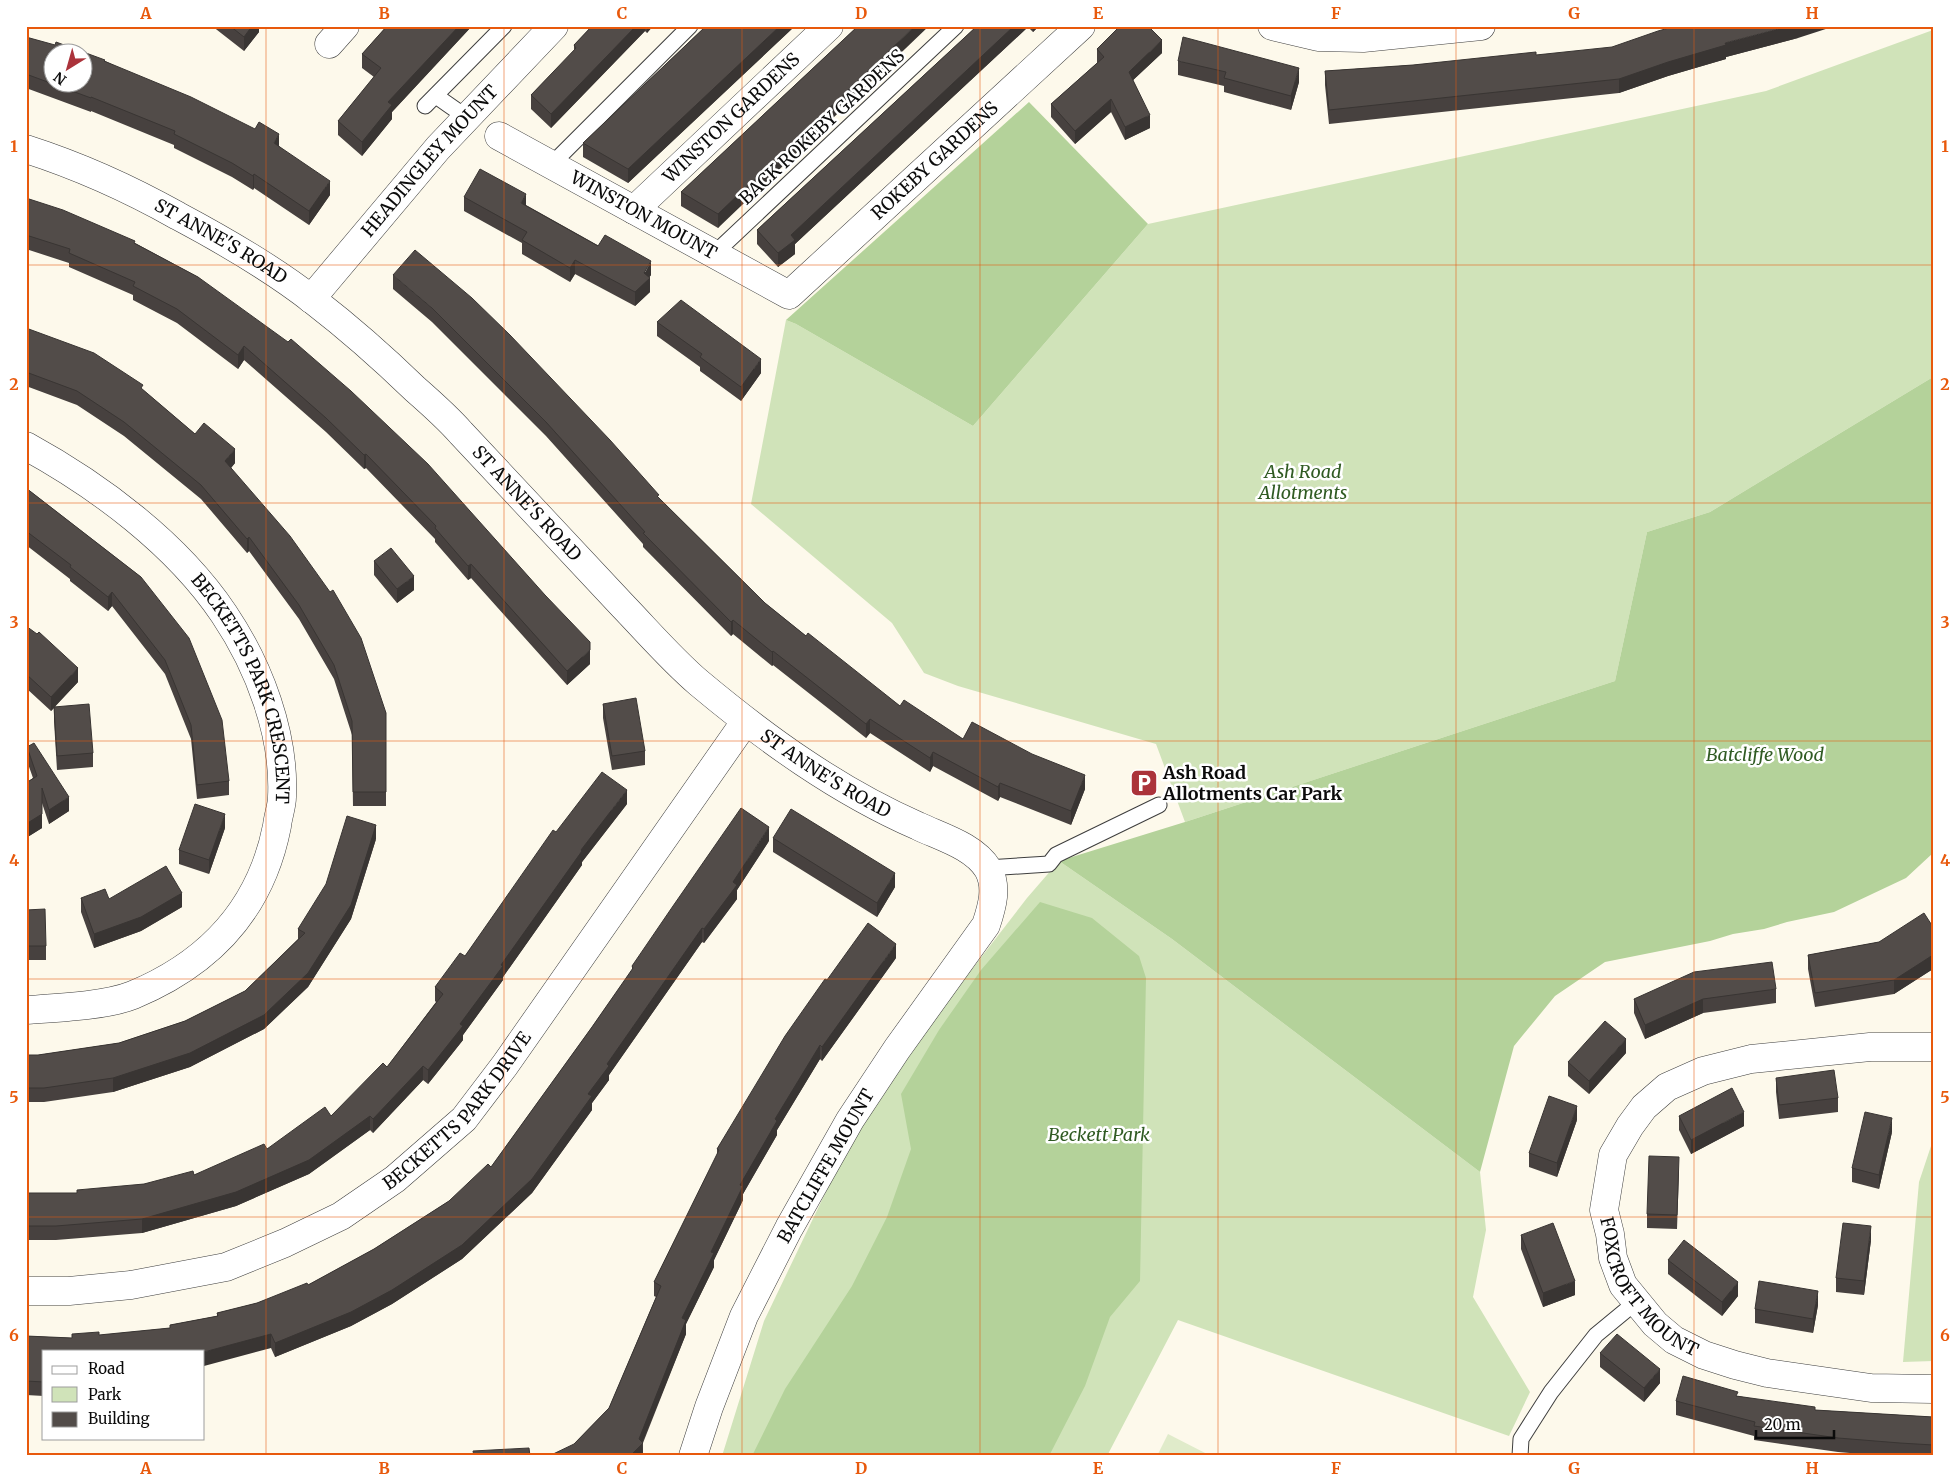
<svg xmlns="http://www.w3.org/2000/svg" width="1959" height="1482" font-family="Merriweather,serif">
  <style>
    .green { fill: #d0e3b9 }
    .forest { fill: #b4d29a }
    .pitch { fill: #e0ebca }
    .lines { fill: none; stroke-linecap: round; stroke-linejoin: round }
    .service-casing { stroke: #3e3e3e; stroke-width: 17 }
    .minor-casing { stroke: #3e3e3e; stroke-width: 29 }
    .service { stroke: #fff; stroke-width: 15 }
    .minor { stroke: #fff; stroke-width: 28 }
    .wall { fill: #47413f }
    .shaded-wall { fill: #393533 }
    .building { fill: #524c49; stroke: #393533; fill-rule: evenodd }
    .grid { fill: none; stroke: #e8590c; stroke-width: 1; stroke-opacity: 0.55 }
    .labels { text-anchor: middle; stroke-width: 5; stroke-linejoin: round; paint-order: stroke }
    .street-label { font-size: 18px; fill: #0b0b0b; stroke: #fff }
    .park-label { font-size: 18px; font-style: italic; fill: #305b23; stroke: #fff }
    .poi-label { font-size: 18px; font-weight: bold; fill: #0b0b0b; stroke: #fff; text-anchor: start }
    .neatline { fill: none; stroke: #e8590c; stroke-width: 2 }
    .grid-label { font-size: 16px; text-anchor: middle; font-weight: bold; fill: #e8590c }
  </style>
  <rect width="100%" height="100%" fill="#fdf9eb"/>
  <!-- green -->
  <path class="green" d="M1933,30V377L1710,512L1647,532L1615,681L1185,822L1156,744L958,686L924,673L892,623L751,504L786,320L796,324L973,426L1148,224L1766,91Z
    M1059,861L1172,939L1480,1172L1486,1230L1473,1297L1530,1392L1509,1436L1178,1320L1107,1456H722L764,1321L844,1154L938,1013L1027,898Z
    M1933,1140V1361L1903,1362L1919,1182Z"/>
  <!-- forest -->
  <path class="forest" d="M1029,102L1148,224L973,426L796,324L786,320Z
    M1933,377V853L1906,878L1834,912L1787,922L1764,929L1733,934L1710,941L1605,962L1555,996L1514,1046L1480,1172L1172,939L1059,861L1185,822L1615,681L1647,532L1710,512Z
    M1040,902L1092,918L1139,956L1146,978L1140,1281L1110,1317L1085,1386L1049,1456H752L785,1389L852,1286L887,1217L911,1149L901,1094L939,1030L981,970Z"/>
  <!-- pitch -->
  <path class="pitch" d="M1168,1434L1211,1456H1157Z"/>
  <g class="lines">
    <!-- service casing -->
    <g class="service-casing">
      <path id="service" d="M436,96L466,117
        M425,106L504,26
        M551,165L690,26
        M714,254L956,26
        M987,868L1049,864L1056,855L1159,805
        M1520,1456L1521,1439L1551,1392L1596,1335L1636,1302"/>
    </g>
    <!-- minor casing -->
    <g class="minor-casing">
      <g id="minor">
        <path d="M1272,26L1318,37L1363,38L1481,26"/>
        <path d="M329,44L345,26"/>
        <path id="s1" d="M499,136L789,295L1081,26"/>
        <path id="s2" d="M26,149C79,166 130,189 178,216C225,241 272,268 314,301C349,328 383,358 415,389C431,403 447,417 461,433C515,491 569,549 623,606C648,632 672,660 699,683C766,739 838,791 918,826C941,837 974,846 988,869C998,887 992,907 986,925L897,1049L850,1120L789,1228L744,1316L709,1407L693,1456"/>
        <path id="s3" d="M634,210L829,26"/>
        <path id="s4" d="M311,299L438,148L554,26"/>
        <path id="s5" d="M26,446C99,486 177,544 224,614C259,666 285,734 282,797C282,806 278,816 277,826C261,908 210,963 133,995C106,1006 56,1008 26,1010"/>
        <path id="s6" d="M1933,1047H1870L1751,1059L1703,1071L1667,1087L1644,1107L1630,1126L1613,1155L1604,1210L1610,1234L1613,1258L1623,1285L1655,1324L1674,1340L1704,1355L1735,1365L1767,1373L1871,1388L1933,1389"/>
        <path id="s7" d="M26,1291H69L131,1285L226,1267L285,1243L341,1216L395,1179L464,1119L505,1065L745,722"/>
      </g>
    </g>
    <!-- service -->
    <use href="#service" class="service"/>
    <!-- minor -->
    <use href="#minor" class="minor"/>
  </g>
  <!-- wall -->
  <path class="wall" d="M212,26H259V32L244,51Z
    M387,26H472L392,112V119L362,156L338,135V121L374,77L362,68V54Z
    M592,26H653L647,33L645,31L551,128L531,109V95L574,51V45Z
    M706,26H795L628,183L583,157V143Z
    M858,26L718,228L681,206V192Z
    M977,26H1039L1033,32L1028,27L795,244V254L778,267L757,244V230Z
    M26,37L105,61L279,146L330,195L309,225L254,188L253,190L232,177L174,148V145L91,111V112L26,88Z
    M1798,38L1726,57V59L1668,76L1619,93L1329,124L1325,85V71L1413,65L1536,55Z
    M1097,49L1162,53L1133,80L1150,128L1125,140L1111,112L1075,144L1051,117V104L1097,63Z
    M1178,61L1299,82L1291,110L1224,92V86L1178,75Z
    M464,197L526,205L651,275L649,277L650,292L635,306L575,274L570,282L522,254V243L464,211Z
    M26,198L135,243L198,277L590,664L567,685L471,578L468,580L435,542V539L366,468L364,469L326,432L244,360L238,369L177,323L133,300V295L69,267V263L26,249Z
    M393,275L659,498L765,603L806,636L900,706L963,739L1085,789L1071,825L1000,797L998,801L933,766L930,772L870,733L866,738L773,665L772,666L733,634L731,636L643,547V544L546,436L432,322L393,289Z
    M657,322L761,373L741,401L700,371V367L657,336Z
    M26,328L143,390L195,434L235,463L231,468L386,713V806H353L352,735L334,679L299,619L249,551L247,553L201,499L124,436L77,405L26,386Z
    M26,488L141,577L229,781V795L197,799L191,739L165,674L112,606L108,611L70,581V579L26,545Z
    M374,561L414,590L397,603L374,575Z
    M26,626L78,682L55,706L93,753V767L57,770L54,721V708L51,711L26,688Z
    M603,704L645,751V765L612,770L603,718Z
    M27,747L69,811L49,824L42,803V828L26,838V783L33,778L27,761Z
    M627,804L582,862V865L503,977V980L463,1035V1040L428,1084L423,1080L373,1133L370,1130L309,1174L236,1206L142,1233L56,1240H26V1193H77L144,1184L194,1175L267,1149L331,1116L387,1067L436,1002L435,1001V987L465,956L556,832Z
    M225,828L209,874L179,864V850Z
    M773,838L895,887L877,917L773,852Z
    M376,839L351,919L308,987L264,1029L190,1067L113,1092L44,1102H26V1055H38L119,1043L185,1021L245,991L298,939V929Z
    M769,841L737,890V899L704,943L702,942L609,1075V1080L592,1103V1110L532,1193L462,1259L392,1304L351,1326L275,1357L271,1348L204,1351H44V1396L26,1395V1336L72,1338L170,1328V1325L217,1316V1313L257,1303L308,1285L374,1249L449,1201L491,1167L592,1027L632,970V966Z
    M81,898L182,907L141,931L94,948L81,912Z
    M26,910L46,946V960H26Z
    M1933,927V969L1894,994L1815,1007L1808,969V955L1879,942Z
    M896,958L822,1061L820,1059L777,1130V1135L743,1194V1200L714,1260V1267L686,1324V1334L643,1443V1456L574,1444L609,1408L656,1297L654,1296V1282L717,1155V1149L827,980Z
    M1776,989V1003L1703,1013L1645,1039L1634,1013V999Z
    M1626,1053L1589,1094L1568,1076V1062Z
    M1776,1078L1838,1098V1112L1779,1119L1776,1092Z
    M1679,1116L1744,1126L1691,1154L1679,1130Z
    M1577,1120L1557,1177L1529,1167V1153Z
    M1892,1132L1879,1189L1852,1182V1168Z
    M1679,1171L1677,1229L1647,1228V1214Z
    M1521,1235L1575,1295L1543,1307L1521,1249Z
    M1871,1240L1864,1295L1836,1292V1278Z
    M1668,1260L1738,1296L1722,1316L1668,1274Z
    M1818,1305L1813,1333L1755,1323V1309Z
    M1600,1353L1660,1383L1644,1402L1600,1367Z
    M1738,1396L1815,1410L1933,1417V1456H1885L1838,1452L1754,1440V1436L1676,1415V1401Z"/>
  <!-- shaded-wall -->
  <path class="shaded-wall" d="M252,26H259V32L244,51V37Z
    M459,26H472L392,112V119L362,156V142L388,102Z
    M636,26H645V31L551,128V114Z
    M647,26H653L647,33Z
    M780,26H795L628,183V169Z
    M915,26H929L718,228V214Z
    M1014,26H1028V27L795,244V254L778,267V253L791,235Z
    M1033,26H1039L1033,32Z
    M1790,26H1835L1798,38L1726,57V59L1668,76L1619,93V79L1668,62L1725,43Z
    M1162,40V53L1129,84V72Z
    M1299,68V82L1291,110V96Z
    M1111,99V112L1075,144V131Z
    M1150,115V128L1125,140V127Z
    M279,134V148L274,143Z
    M254,174V188L253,190V176Z
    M330,181V195L309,225V211Z
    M526,194V208L521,203Z
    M575,260V274L570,282V268Z
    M651,261V275L647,281L650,278V292L635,306V292Z
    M244,346V360L238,369V355Z
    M761,359V373L741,401V387Z
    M235,449V463L225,475V461Z
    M366,454V468L364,469V455Z
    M249,537V551L247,553V539Z
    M471,564V578L468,580V566Z
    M414,576V590L397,603V589Z
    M112,592V606L108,611V597Z
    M733,620V634L731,636V622Z
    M590,650V664L567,685V671Z
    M773,651V665L772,666V652Z
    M78,668V682L51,711V697Z
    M870,719V733L866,738V724Z
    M933,752V766L930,772V758Z
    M1085,775V789L1071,825V811Z
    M1000,783V797L998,801V787Z
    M627,790V804L582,862V865L503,977V980L463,1035V1040L428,1084V1070L581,850Z
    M69,797V811L49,824V810Z
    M42,814V828L26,838V824Z
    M225,814V828L209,874V860Z
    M376,825V839L351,919L308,987L264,1029L190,1067L113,1092V1078L264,1015Z
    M769,827V841L737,890V899L704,943V929L733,882Z
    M895,873V887L877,917V903Z
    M182,893V907L141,931L94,948V934Z
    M702,928V942L609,1075V1080L592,1103V1110L532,1193L462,1259L392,1304L351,1326L275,1357V1343L588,1094L607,1064Z
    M896,944V958L822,1061V1047Z
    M1933,955V969L1894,994V980Z
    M1703,999V1013L1645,1039V1025Z
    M1626,1039V1053L1589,1094V1081Z
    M820,1045V1059L777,1130V1135L743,1194V1200L714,1260V1267L686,1324V1334L642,1443L643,1456H630L639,1439L682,1318L740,1185L775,1119Z
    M423,1066V1080L373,1133V1119Z
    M1577,1106V1120L1557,1177V1163Z
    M1744,1112V1126L1691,1154V1140Z
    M370,1116V1130L309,1174L236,1206L142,1233V1219Z
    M1892,1118V1132L1879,1189V1175Z
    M1871,1226V1240L1864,1295V1281Z
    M1575,1281V1295L1543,1307V1293Z
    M1738,1282V1296L1722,1316V1302Z
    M1818,1291V1305L1813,1333V1319Z
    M271,1334V1348L204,1366V1352Z
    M1660,1369V1383L1644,1402V1388Z"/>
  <!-- building -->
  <path class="building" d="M230,26H252L244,37Z
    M387,26H459L388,102L392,105L362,142L338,121L381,68L362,54Z
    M592,26H636L551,114L531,95L576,48L574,45Z
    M706,26H780L628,169L583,143Z
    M858,26H915L718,214L681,192Z
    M977,26H1014L791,235L795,240L778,253L757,230Z
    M1120,26H1148L1162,40L1129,72L1150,115L1125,127L1111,99L1075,131L1051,104L1104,57L1097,49Z
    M1676,26H1790L1725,43L1726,45L1668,62L1619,79L1329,110L1325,71L1413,65L1536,52V55L1612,47L1658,31Z
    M26,37L55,45L56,42L105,60L104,61L191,97L255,129L259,122L279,134L274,143L330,181L309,211L254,174L253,176L232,163L174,134L175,131L91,97V98L26,74ZM52,52H82V82H52Z
    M1183,37L1299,68L1291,96L1224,78L1226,72L1178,61Z
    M480,169L526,194L521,203L598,246L605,235L651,261L644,273L650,278L635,292L575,260L570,268L522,240L527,232L464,197Z
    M26,198L63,210L135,241L134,243L198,277L288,342L291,339L351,391L428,464L545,595L590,642V650L567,671L471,564L468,566L435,528L436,526L366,454L364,455L326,418L244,346L238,355L177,309L133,286L135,282L69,253L70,249L26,235Z
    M415,250L472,298L510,335L610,440L659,495L657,496L765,603L806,636L808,633L900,706L904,700L963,739L972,722L1032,754L1085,775L1071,811L1000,783L998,787L933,752L930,758L870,719L866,724L773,651L772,652L733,620L731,622L643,533L645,532L546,422L432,308L393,275Z
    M681,300L761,359L741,387L700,357L702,354L657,322Z
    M26,328L94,353L143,385L141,388L195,434L204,423L235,449L225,461L290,536L330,592L333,590L361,638L386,713V792H353L352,721L334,665L299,605L249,537L247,539L201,485L124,422L77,391L26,372Z
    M26,488L141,577L189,638L222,720L229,781L197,785L191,725L165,660L112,592L108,597L70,567L71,565L26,531Z
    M391,548L414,576L397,589L374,561Z
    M26,626L37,634L39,632L78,668L51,697L26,674Z
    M636,698L645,751L612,756L603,704Z
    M89,704L93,753L57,756L54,707Z
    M34,743L69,797L49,810L42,788V814L26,824V783L37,776L27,747Z
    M602,772L627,790L581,850L582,851L501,965L503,966L460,1024L463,1026L428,1070L423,1066L373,1119L370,1116L309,1160L236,1192L142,1219L56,1226H26V1193H77V1190L144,1184L193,1171L194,1175L264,1144L267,1149L325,1107L331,1116L383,1063L387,1067L443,994L435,987L460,953L465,956L553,830L556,832Z
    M195,804L225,814L209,860L179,850Z
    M741,808L769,827L733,882L737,885L704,929L702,928L607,1064L609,1066L588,1094L592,1096L532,1179L462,1245L392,1290L351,1312L275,1343L271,1334L204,1352V1351H44V1382L26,1381V1336L72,1338V1334L99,1332V1335L170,1328V1325L218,1316L217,1313L257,1303L307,1283L308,1285L374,1249L449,1201L488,1164L491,1167L592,1027L633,968L632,966L673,906Z
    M791,809L895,873L877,903L773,838Z
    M347,816L376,825L351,905L308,973L264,1015L190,1053L113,1078L44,1088H26V1055H38L119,1043L185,1021L245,991L305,933L298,929L326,884Z
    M166,866L182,893L141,917L94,934L81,898L105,889L109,899Z
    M45,909L46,946H26V910Z
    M1924,913L1933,927V955L1894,980L1815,993L1808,955L1879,942Z
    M868,923L896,944L822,1047L820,1045L775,1119L777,1121L740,1185L743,1186L711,1252L714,1253L682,1318L686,1320L639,1439L643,1443L630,1456H549L574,1444L609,1408L661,1286L654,1282L719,1150L717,1149L785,1036L825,979L827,980Z
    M1772,962L1776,989L1703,999L1645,1025L1634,999L1694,972Z
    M1605,1021L1626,1039L1589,1081L1568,1062Z
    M1834,1070L1838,1098L1779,1105L1776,1078Z
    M1732,1088L1744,1112L1691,1140L1679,1116Z
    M1549,1096L1577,1106L1557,1163L1529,1153Z
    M1865,1112L1892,1118L1879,1175L1852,1168Z
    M1649,1156L1679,1157L1677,1215L1647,1214Z
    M1553,1223L1575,1281L1543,1293L1521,1235Z
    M1843,1223L1871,1226L1864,1281L1836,1278Z
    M1684,1240L1738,1282L1722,1302L1668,1260Z
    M1759,1281L1818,1291L1813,1319L1755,1309Z
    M1617,1334L1660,1369L1644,1388L1600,1353Z
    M1683,1376L1738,1392L1736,1396L1815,1407V1410L1933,1417V1445L1900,1443L1838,1438L1754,1426L1755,1422L1676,1401Z
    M529,1448L530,1456H473H474L473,1451Z"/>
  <!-- grid -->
  <path class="grid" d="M266,26V1456M504,26V1456M742,26V1456M980,26V1456M1218,26V1456M1456,26V1456M1694,26V1456M26,265H1933M26,503H1933M26,741H1933M26,979H1933M26,1217H1933"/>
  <!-- icons -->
  <defs>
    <g id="parking-square" transform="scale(1.4375)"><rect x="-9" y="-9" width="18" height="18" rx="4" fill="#ab333b" stroke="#fff"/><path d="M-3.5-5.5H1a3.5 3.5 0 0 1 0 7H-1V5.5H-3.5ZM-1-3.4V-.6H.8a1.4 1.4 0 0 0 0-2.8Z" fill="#fff"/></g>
  </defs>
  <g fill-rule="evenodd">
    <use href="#parking-square" x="1144" y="783"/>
  </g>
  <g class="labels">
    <!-- street labels -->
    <g class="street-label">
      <text dy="6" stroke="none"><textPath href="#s3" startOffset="134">WINSTON GARDENS</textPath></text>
      <text transform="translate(822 127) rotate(-43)" y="6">BACK ROKEBY GARDENS</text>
      <text dy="6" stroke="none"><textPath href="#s4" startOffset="182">HEADINGLEY MOUNT</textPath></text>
      <text dy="6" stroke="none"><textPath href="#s1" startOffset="529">ROKEBY GARDENS</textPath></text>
      <text dy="6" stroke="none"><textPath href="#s1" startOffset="165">WINSTON MOUNT</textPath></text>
      <text dy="6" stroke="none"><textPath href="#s2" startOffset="216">ST ANNE'S ROAD</textPath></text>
      <text dy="6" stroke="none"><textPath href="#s2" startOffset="621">ST ANNE'S ROAD</textPath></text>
      <text dy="6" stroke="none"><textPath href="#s5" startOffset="339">BECKETTS PARK CRESCENT</textPath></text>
      <text dy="6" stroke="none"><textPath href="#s2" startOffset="1026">ST ANNE'S ROAD</textPath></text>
      <text dy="6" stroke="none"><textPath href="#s7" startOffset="486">BECKETTS PARK DRIVE</textPath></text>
      <text transform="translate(826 1166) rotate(-60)" y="6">BATCLIFFE MOUNT</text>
      <text dy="6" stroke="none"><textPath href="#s6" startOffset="508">FOXCROFT MOUNT</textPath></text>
    </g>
    <!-- park labels -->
    <g class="park-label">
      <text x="1303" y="478">Ash Road<tspan x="1303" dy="21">Allotments</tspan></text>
      <text x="1765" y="761">Batcliffe Wood</text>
      <text x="1099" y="1141">Beckett Park</text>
    </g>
    <!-- poi labels -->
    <g class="poi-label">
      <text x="1163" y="779">Ash Road<tspan x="1163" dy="21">Allotments Car Park</tspan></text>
    </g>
  </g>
  <!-- border -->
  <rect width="1959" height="1482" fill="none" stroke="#ffffff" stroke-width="55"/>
  <!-- legend -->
  <rect x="42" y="1350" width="162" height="90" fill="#ffffff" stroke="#9d9d9d"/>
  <rect x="52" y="1366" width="25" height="8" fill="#ffffff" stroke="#9d9d9d"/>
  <text x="88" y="1374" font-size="15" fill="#0b0b0b">Road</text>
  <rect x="52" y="1387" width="25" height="15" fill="#d0e3b9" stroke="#9d9d9d"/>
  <text x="88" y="1400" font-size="15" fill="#0b0b0b">Park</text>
  <rect x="52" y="1412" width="25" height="15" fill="#524c49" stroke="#9d9d9d"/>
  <text x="88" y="1424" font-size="15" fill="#0b0b0b">Building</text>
  <!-- north arrow -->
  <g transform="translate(68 68) rotate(217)"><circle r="24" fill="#ffffff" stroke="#9d9d9d"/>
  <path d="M0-4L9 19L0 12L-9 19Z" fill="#ab333b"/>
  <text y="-8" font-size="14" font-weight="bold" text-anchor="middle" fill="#0b0b0b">N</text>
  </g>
  <!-- scale -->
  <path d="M1756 1430v8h78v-8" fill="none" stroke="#0b0b0b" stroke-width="2.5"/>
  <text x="1764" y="1430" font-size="15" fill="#0b0b0b" stroke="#ffffff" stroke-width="4" paint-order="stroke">20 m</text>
  <rect x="28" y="28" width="1904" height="1426" class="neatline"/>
  <g class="grid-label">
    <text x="146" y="19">A</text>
    <text x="384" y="19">B</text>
    <text x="622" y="19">C</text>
    <text x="861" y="19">D</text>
    <text x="1098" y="19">E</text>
    <text x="1336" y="19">F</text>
    <text x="1574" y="19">G</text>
    <text x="1812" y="19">H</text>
    <text x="14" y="152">1</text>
    <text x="1945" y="152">1</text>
    <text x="14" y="390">2</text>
    <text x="1945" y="390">2</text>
    <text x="14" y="628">3</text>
    <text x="1945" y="628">3</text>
    <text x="14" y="866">4</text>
    <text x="1945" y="866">4</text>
    <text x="14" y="1103">5</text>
    <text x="1945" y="1103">5</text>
    <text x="14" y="1341">6</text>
    <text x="1945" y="1341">6</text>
    <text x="146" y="1474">A</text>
    <text x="384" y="1474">B</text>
    <text x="622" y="1474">C</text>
    <text x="861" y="1474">D</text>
    <text x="1098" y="1474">E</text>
    <text x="1336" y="1474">F</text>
    <text x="1574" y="1474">G</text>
    <text x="1812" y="1474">H</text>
  </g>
</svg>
